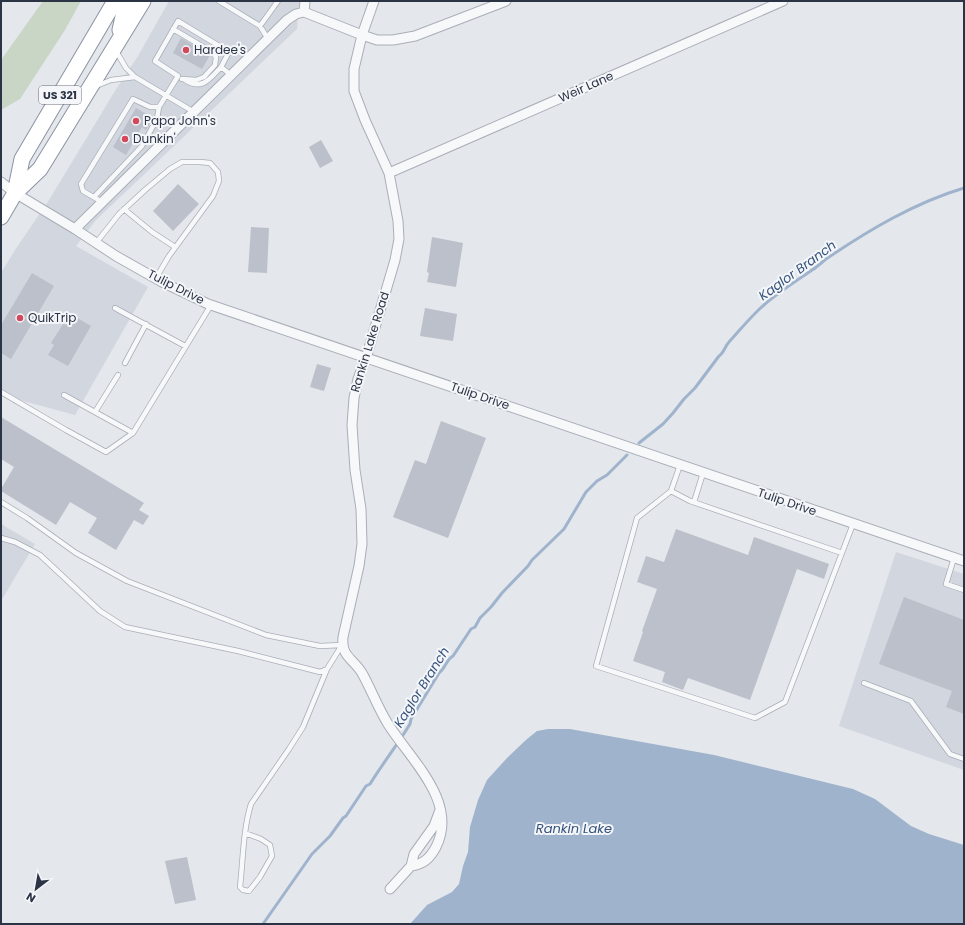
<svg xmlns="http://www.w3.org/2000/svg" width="965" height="925" font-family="Poppins,sans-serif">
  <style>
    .built { fill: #d2d6de }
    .green { fill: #c9d6c5 }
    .water { fill: #9fb4cc }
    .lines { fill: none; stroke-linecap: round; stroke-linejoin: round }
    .stream { stroke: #9fb4cc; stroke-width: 3 }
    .building { fill: #bbc0ca }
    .service-casing { stroke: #a9aeb7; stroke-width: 6 }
    .minor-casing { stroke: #a9aeb7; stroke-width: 11 }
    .trunk-casing { stroke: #8b94a3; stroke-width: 17 }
    .service { stroke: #f7f8fa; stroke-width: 4.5 }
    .minor { stroke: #f7f8fa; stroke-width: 9 }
    .trunk { stroke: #fff; stroke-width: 15 }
    .poi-dot { fill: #d1495b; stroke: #f4f6f9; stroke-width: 1.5 }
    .labels { text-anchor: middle; stroke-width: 4; stroke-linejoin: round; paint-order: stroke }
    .shield { fill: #f4f6f9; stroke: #676e7b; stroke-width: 1 }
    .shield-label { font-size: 11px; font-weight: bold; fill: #2b3445 }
    .poi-label { font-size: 12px; fill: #2b3445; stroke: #f4f6f9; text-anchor: start }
    .street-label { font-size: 12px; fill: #2b3445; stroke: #f4f6f9 }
    .water-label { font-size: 13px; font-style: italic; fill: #34527a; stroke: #f4f6f9 }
  </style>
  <rect width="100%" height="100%" fill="#e4e7ec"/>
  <!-- built -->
  <path class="built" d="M169,1H298L299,3L297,29L96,220L76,246L148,287L75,415L1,395V273L15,250L49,200L115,91L138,56Z
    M1,524L35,544L1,601Z
    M896,552L964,574V770L839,726Z"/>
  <!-- green -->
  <path class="green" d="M43,1H81L65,30L20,99L1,110V60Z"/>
  <!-- water -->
  <path class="water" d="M548,729H570L714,755L853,789L875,799L911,826L929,834L964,845V924H410L427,905L452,892L459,884L463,866L468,852L470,827L478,800L487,780L507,758L527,739L537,731Z"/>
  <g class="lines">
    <!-- stream -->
    <path class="stream" d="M639,443L663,424L673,413L684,399L695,388L719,356C724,353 725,346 729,342C741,329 752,315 765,304C779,292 796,281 812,270C817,267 821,263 826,259C869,230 914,203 964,188
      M263,924L312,854L330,836L343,818L346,816L366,786L370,784C383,763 398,744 410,724L411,719L439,673C445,669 446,660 453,656L471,629L475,627L480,618L491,607L502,593L528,566L532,560L564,529L586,492L597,481L607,475L627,455"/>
  </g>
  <!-- building -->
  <path class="building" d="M181,38L210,55L202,69L173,53Z
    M136,108L153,118L146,130L142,127L126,155L113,147Z
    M321,140L333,161L320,168L309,147Z
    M178,184L199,204L173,231L153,211Z
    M251,227L269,228L267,273L248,272Z
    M432,237L463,243L456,287L427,282L429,273L427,272Z
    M32,273L54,286L11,359L1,353V325Z
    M425,308L457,314L453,341L420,336Z
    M72,315L91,326L68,366L48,355L54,345L51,343L63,324L66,325Z
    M317,364L331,368L324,391L310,387Z
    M1,417L144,503L139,510L149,516L143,525L134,520L116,550L88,533L97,518L70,502L56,525L1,491V489L14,467L1,459Z
    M441,421L486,438L448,538L393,517L415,460L426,464Z
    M676,529L748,555L754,537L829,564L824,579L797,569L750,700L688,678L683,690L662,682L665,672L633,661L643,632L642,631L657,589L637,582L646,556L664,562Z
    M904,597L964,620V714L946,707L952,691L879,664Z
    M187,857L196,900L175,904L165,861Z"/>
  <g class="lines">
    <!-- service casing -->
    <g class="service-casing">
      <path id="service" d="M219,1L260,26L268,39
        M260,26L278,1
        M173,29L212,52L216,57L215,65L204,77L196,80L182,79
        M116,51L126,68L135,77L194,112
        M185,80C202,91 210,79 221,67
        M96,86L111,80L135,77
        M94,197L142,146L157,119L159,107
        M102,202L83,191L81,184L133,99L150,107H159L178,76L155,61L178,21L229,52L221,67L231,75
        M124,209L152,232L175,247
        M96,243L119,214L145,190L170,169L182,162H200L210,163L218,172L219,181L213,196L169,256L156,278
        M115,308L185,346
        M125,363L146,324
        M1,392L66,430L106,452L133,433
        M64,395L133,433L211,305
        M95,412L118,375
        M680,465L671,491L637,518L596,666L755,718L785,702L853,524
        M671,491L690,501L842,553
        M1,502L27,518L76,553L127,581L266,635L320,646L342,645
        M694,502L703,473
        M1,538L15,542L40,555L100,611L125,627L238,651L320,672L327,669L342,645
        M954,558L946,584L964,590
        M864,683L911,701L950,754L964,759
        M245,833L261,839L270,845L272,856L260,877L249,891L243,890L240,887C243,860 243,830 251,804L289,749L303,727L327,669"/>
    </g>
    <!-- minor casing -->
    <g class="minor-casing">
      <path id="minor" d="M374,1L362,35L354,69V91L365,120L389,173L398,221L399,239L395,260L366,358L358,379L354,398L352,425L355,470L361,509L362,544L359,566L343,637C341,657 353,658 362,673C371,689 378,708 388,724C410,759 459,802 436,847C430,858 424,864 411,866
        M304,12L305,1
        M389,173L783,1
        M1,182L15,193L75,229L116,256L162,282L208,304L964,561
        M75,229L287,20L296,14L304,12L362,35L377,40H393L415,36L506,1
        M390,889L411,866L414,854L434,826L440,810"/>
    </g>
    <!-- trunk casing -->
    <g class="trunk-casing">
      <path id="trunk" d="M120,30L125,8L129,1
        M15,193L22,159L115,1
        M1,217L15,193L40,169L143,1"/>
    </g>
    <!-- service -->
    <use href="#service" class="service"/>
    <!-- minor -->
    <use href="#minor" class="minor"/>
    <!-- trunk -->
    <use href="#trunk" class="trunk"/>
  </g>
  <!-- markers -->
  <g class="poi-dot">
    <circle cx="186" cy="50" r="4"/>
    <circle cx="136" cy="121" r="4"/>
    <circle cx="125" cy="139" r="4"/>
    <circle cx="20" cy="318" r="4"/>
  </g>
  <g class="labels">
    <!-- shield labels -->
    <rect class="shield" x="39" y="86" width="42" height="18" rx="3"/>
    <g class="shield-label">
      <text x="60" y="99">US 321</text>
    </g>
    <!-- poi labels -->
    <g class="poi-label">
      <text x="194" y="54">Hardee's</text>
      <text x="144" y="125">Papa John's</text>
      <text x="133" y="143">Dunkin'</text>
      <text x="28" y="322">QuikTrip</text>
    </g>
    <!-- street labels -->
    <g class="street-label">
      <text transform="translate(586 87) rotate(-24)" y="4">Weir Lane</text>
      <text transform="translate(176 287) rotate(27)" y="4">Tulip Drive</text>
      <text transform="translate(370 342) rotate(-73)" y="4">Rankin Lake Road</text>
      <text transform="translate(480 396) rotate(19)" y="4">Tulip Drive</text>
      <text transform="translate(787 502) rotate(19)" y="4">Tulip Drive</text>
    </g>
    <!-- water labels -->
    <g class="water-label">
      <text transform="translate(797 270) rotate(-36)" y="5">Kaglor Branch</text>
      <text transform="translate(421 687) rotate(-58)" y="5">Kaglor Branch</text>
      <text x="574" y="833">Rankin Lake</text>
    </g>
  </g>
  <!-- border -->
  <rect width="965" height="925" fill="none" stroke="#2b3445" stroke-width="4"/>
  <!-- north arrow -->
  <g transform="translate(36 889) rotate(211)" stroke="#f4f6f9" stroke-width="3" paint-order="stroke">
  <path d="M0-3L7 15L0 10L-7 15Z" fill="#2b3445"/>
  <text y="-6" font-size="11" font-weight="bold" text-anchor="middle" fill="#2b3445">N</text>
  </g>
</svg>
